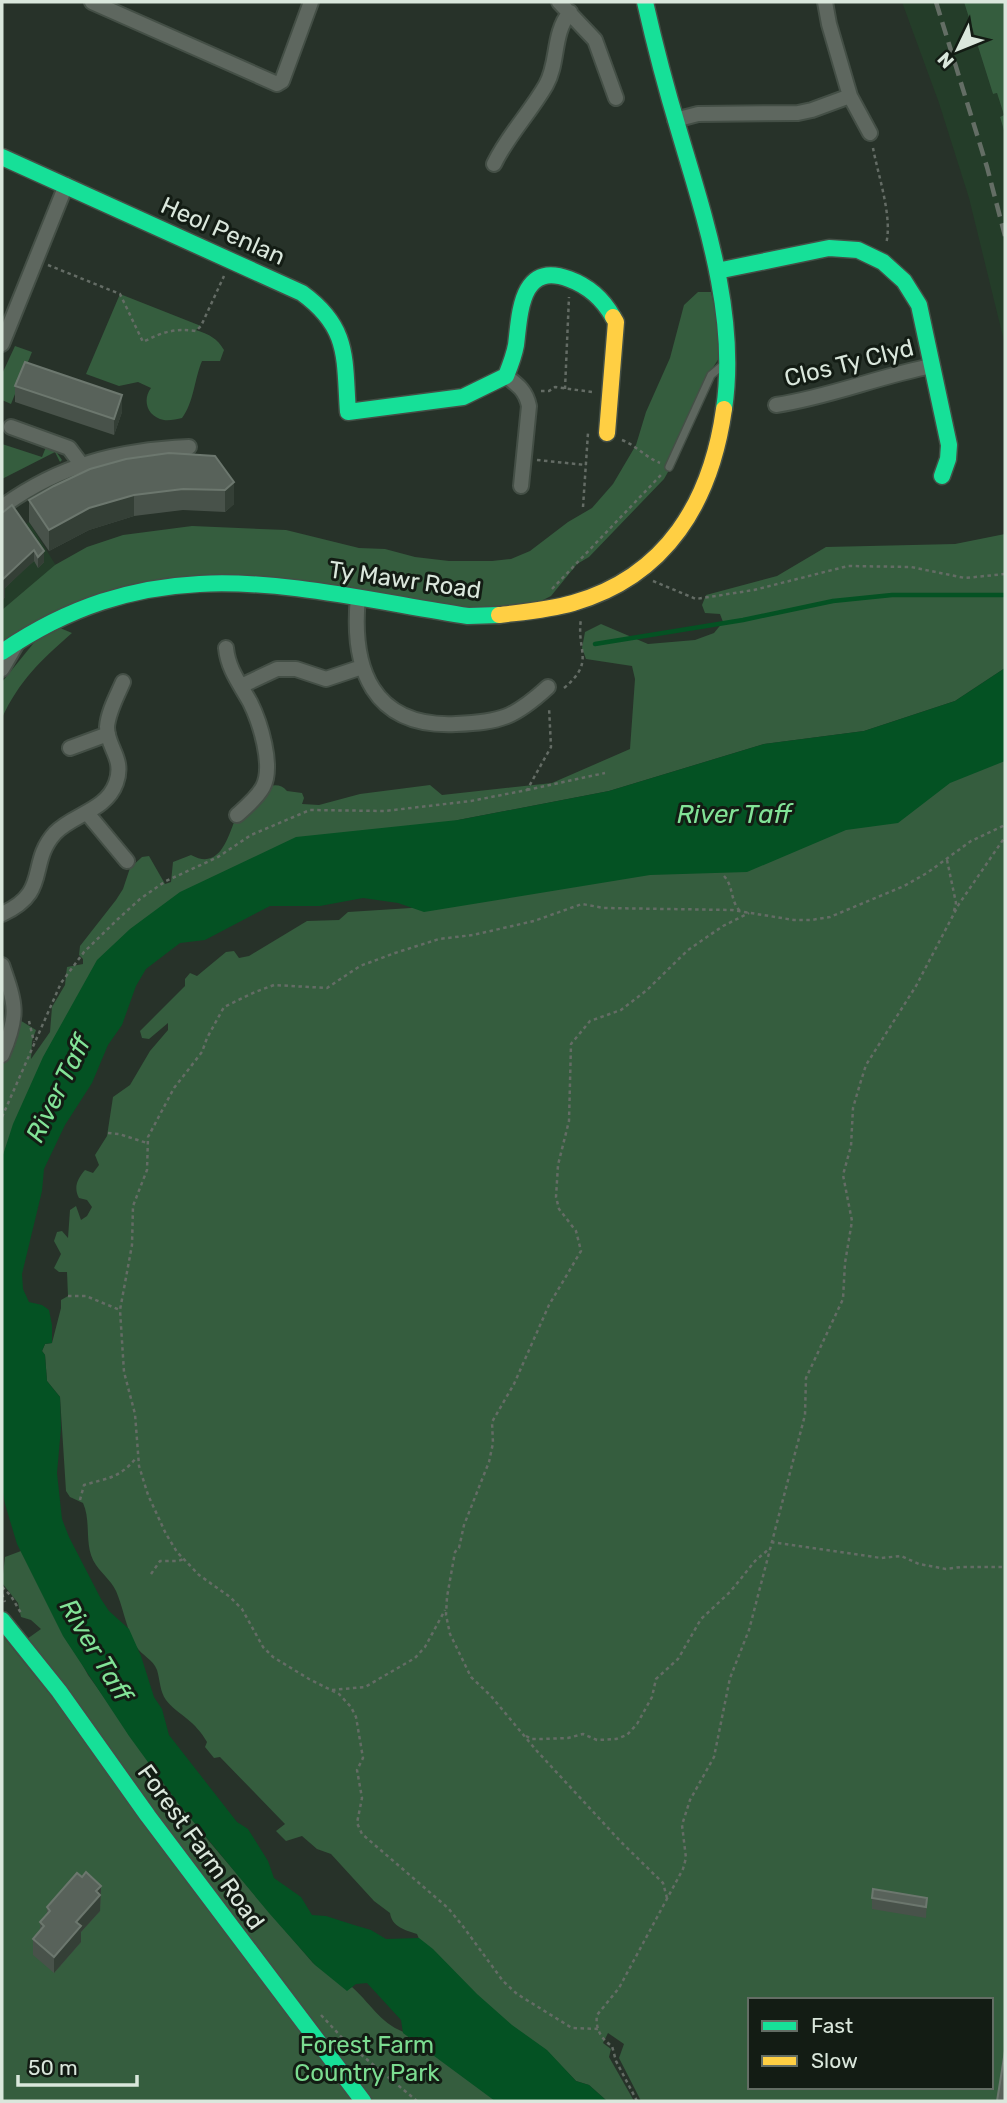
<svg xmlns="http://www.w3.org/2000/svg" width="1007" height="2103" font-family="Rubik,sans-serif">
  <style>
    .built { fill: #243d29 }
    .green { fill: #355d3e; fill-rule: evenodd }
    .water { fill: #045223 }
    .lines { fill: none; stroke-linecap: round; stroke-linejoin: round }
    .stream { stroke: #045223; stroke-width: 4.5 }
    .lane-casing { stroke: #444f46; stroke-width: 10 }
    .street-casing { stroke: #444f46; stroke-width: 18 }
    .fast-casing { stroke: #444f46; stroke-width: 19 }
    .slow-casing { stroke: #444f46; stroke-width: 19 }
    .path { stroke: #646c65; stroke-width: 2.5; stroke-dasharray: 3.5 3.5; stroke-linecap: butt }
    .lane { stroke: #5e675f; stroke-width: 7 }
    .street { stroke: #5e675f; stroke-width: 14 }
    .fast { stroke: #16e098; stroke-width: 16 }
    .slow { stroke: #ffcf43; stroke-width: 16 }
    .rail { stroke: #646e65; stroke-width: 4.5; stroke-dasharray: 14 7; stroke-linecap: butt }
    .wall { fill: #48524a }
    .shaded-wall { fill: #343f36 }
    .building { fill: #58625a; stroke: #6c776e; stroke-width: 2 }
    .labels { text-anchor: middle; stroke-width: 6; stroke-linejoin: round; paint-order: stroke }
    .street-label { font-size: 24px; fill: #dae7dc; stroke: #131c14 }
    .park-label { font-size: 24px; fill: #7bdc90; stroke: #131c14 }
    .water-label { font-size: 26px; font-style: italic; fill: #82e397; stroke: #131c14 }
  </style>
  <rect width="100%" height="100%" fill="#273229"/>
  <!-- built -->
  <path class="built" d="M902,2H964L993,94L997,93L1004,115L1000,117L1005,134V345L969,198L939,103Z
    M2,520L20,528L29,522L60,572L2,615Z"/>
  <!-- green -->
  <path class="green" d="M964,2H1005V134L1000,117L1004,115L997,93L993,94Z
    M698,292H711L724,350L707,377L676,458L664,479L589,557L577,564L551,596L533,605L483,609L189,577L2,644V610L55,565L87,547L123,535L192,526L286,530L359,548L385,549L415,557L449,561H492L511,559L530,551L568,522L592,508L613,484L636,445L646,412L670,358L684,305Z
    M120,294L201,326L196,330C210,335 217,338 224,350L220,361H202C194,380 194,402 182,418C177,419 169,421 164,420C147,417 142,400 151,388L138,382L119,386L86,374Z
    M15,346L32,352L11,404L2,400V374Z
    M2,444L42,457L46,447L57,450V453L62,460L60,462L55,452L2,479Z
    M1005,534V668L955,701L864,731L764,744L609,791L458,820L177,907L2,1220V1061L18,1019L36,1030L32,1041L31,1059L50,1032L52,1007L65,985L67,967L83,964V959L79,955L80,946L116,900L123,889L130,868L142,857L149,856L165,884L171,882L173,862L191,855C220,871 228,837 236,817L249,815C250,799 272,774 287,791L302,793L304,798L302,804L319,805L360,794L430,785L442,795L552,783L630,749L635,679L632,666L586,659L582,648L585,632L601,624L648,644L695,640L714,633L723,622L720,614L705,613L702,605L706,595L777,576L826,547L955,544Z
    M60,628L72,633C41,660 19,681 2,718V682L41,634Z
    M1005,751V2101H641L619,2058L624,2044L608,2033L603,2043L611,2049L609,2057L634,2101H607L589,2085L576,2081L547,2051L535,2050L422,1946L417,1934C405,1930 392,1927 390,1913L374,1901L331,1854L317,1849L302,1836L286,1841L276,1831L285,1824L220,1757L214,1758L205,1747L207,1742C202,1733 194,1724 186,1718C180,1713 171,1707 166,1700C160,1692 160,1680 157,1670C153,1659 142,1656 136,1646C127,1630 124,1612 118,1596C114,1583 103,1575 96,1565C83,1546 92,1523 83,1503L70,1497L66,1491L60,1397L47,1381L45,1355L42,1351L45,1344L52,1343L61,1308V1300L68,1296L67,1272H59L54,1268L61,1254L54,1241L57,1232L62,1231L68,1238L70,1210L76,1206L81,1220L87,1216L92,1207L87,1200L79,1198C73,1187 78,1178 85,1170L93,1173L99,1165L95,1155L107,1136L113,1097L130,1085L150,1051L168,1030V1023L149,1039L142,1038L140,1031L185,986V979L190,973L197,976L226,952L234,951L239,958L249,956L307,921L339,920L348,912L411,908L464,891ZM750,2000H991V2087H750Z
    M21,1551L88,1675L208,1840L313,1963L347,1988L352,1987C376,2009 381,2027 416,2036L503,2101H2V1635L90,1744L27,1639L41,1629L31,1620L21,1617L18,1603L2,1583L5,1557Z"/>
  <!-- water -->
  <path class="water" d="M1005,668V761L950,783L898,823L846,830L747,872L650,875L424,912L398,903L363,898L320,906H270L205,940L180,943L146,969L136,986L122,1025L108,1045L92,1083L65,1125L44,1169L42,1191L22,1274L23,1289L29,1302L42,1305L49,1310L52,1325V1343L45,1344L42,1351L45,1355L47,1381L60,1397L61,1428L57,1473L62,1519L69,1537L101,1599L109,1611L129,1629L141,1656L154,1697L162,1709L169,1735L237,1822L248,1829L268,1861L274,1878L301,1897L312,1915L326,1916L354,1925L371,1930L386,1939L419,1938L433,1949L477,1994L512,2025L547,2050L576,2081L589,2085L607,2101H495L403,2033L401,2020L367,1983L356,1984L347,1991L315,1965L269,1913L177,1802L129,1736L63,1636L17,1544L5,1504L2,1487V1158L13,1124L43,1057L97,960L130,929L180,892L296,837L458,820L609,791L764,744L864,731L955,701Z"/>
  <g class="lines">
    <!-- stream -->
    <path class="stream" d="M595,644L743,620L833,601L892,595H1005"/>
    <!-- lane casing -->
    <g class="lane-casing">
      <path id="lane" d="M669,467L711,375L723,365"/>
    </g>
    <!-- street casing -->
    <g class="street-casing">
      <path id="street" d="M92,2L277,84L282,81L311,2
        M559,2L595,40L616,98
        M850,96L870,133
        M675,120L698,114L798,113L812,110L850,96L829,24L825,2
        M494,164C508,135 530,113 546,85C559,62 552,34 570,12
        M2,344L66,185
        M506,376C518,385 526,391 529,406L521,486
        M776,405C830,397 879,376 932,366
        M11,427L69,448L81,464
        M2,507C59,465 119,450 189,447
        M358,597C351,668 372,728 456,724C501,722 514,718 548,687
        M226,648C228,669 240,684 250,702C260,722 274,766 263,787C257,798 246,807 237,815
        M2,669L17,643
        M241,686L277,669H296L326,679L362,667
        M70,748L108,734
        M87,813L127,861
        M2,914C51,892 27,864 55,833C73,814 106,811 116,783C125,758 107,748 107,727C108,712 117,696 123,682
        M2,965C16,1005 19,1015 2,1055"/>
    </g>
    <!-- fast casing -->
    <g class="fast-casing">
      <path id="fast" d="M645,2C655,46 666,88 679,131C705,219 738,316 724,409
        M2,157L302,293C350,328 344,358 348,412L463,397L506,376C510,366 514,356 516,345C520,314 520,261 569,279C588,286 603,299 613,317
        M717,271L829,248L858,250L883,262L904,281L919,305L949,445L948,459L942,476
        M2,652C160,544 296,589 468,616L499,615
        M2,1620L59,1691L148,1816L363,2101"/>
    </g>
    <!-- slow casing -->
    <g class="slow-casing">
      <path id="slow" d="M607,433L616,322L613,317
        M499,615C523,612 549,610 573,603C667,576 711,501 724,409"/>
    </g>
    <!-- path -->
    <path class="path" d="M873,148C878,175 893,218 886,244
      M48,265L120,294L143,342C162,332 175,328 196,331L201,326L224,276
      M565,389L569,297
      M541,391H549L555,387L592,392
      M622,440C637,446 645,457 660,463
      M537,460L586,465
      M583,507L588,433
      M653,581L696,599L754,590L848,566L911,567L965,578L1005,574
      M552,589L661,475
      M564,688C596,661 576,652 581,619
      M527,790L605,773
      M947,860L956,903L954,911
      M724,876C734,887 730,901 740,911
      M29,1021L34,1042
      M2,1117L61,983L84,952L118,919L140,899L166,881L218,857L251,835L310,810L385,811L471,801L527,790L551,747L549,707
      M108,1133L119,1134L147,1143
      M68,1296H86L120,1310
      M80,1500L84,1485C107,1478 119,1479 137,1457
      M771,1542L881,1558L901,1556L919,1564L946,1569L961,1567H1005
      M151,1574L160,1561H178L184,1559
      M2,1587L11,1596L22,1615
      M2,1594L5,1602
      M332,1690L365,1687L415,1658L425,1647L445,1610
      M526,1736L532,1739H542L568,1738L583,1734L597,1740L616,1739L627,1735L637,1724L652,1697L656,1679L678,1659L701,1619L730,1592L755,1561L769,1549
      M667,1898L663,1883L621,1842L536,1750L491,1696L471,1677L450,1634L446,1615L447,1597L455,1552L459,1548L464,1525L489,1462L493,1443L492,1422L514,1384L549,1305L581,1251L576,1231L559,1209L556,1197L558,1165L569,1121L571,1044L590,1021L621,1010L647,990L688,950L723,926L749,913
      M321,2015L347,2043L417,2101
      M598,2029L572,2028L517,1994L503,1981L462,1925L448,1908L362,1834L357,1823L362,1798L357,1770L363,1758L356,1717L351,1707L339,1694L309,1679L273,1657L263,1647L242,1609L230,1597L199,1575L177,1552L166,1534L148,1495L139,1466L135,1414L124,1372L120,1310L132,1245L133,1206L147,1170L148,1137L174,1088L202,1052L207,1038L224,1007L255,992L274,985L327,988L360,966L395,953L439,939L473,935L534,921L582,904L604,908L732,910L794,920H811L830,917L904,886L927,873L971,841L1005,825
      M637,2101L616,2061L612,2046C601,2039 595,2028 597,2015L619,1988L683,1869L686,1858L682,1825L690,1800L714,1757L730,1678L749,1630L805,1415L806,1378L843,1299L845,1263L852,1221L843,1175L851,1146L853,1108L860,1084L866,1065L916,986L959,904L1005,837"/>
    <!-- lane -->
    <use href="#lane" class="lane"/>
    <!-- street -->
    <use href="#street" class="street"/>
    <!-- fast -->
    <use href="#fast" class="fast"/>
    <!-- slow -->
    <use href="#slow" class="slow"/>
    <!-- rail -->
    <path class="rail" d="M936,2L987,167L1005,236"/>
  </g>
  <!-- wall -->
  <path class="wall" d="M15,386L122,412L114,435L15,402Z
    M215,456L234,504L225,512L183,510L134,516L89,530L49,551L29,522V500Z
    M2,513L44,562L38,568L34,561L21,572L5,588V597L2,601Z
    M82,1877L101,1886L100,1911L81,1932V1942L54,1973L33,1955V1939L40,1930V1922L47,1915V1907Z
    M872,1898H927L926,1918L872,1909Z"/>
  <!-- shaded-wall -->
  <path class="shaded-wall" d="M122,395V412L114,435V419Z
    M234,482V504L225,512V490Z
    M134,495V516L89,530L49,551V530L89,508Z
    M34,550V561L5,588V597L2,601V580Z
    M44,551V562L38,568V557Z
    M101,1886L100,1911L81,1932V1942L54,1973V1957L96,1891Z"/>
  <!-- building -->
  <path class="building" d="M25,362L122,395L114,419L15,386Z
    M169,453L215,456L234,482L225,490L183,489L134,495L89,508L49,530L29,500L54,486L90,469L126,459Z
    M12,505L44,551L38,557L34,550L2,580V513Z
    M86,1872L101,1886L96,1891L100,1895L76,1922L81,1926L54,1957L33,1939L44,1926L40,1922L50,1911L47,1907L77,1873L82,1877Z
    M873,1889L927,1898L926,1907L872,1898Z
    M1005,2051V2101H997Z"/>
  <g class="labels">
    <!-- street labels -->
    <g class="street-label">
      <text transform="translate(223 231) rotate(24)" y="8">Heol Penlan</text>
      <text transform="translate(849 363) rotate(-14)" y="8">Clos Ty Clyd</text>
      <text transform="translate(405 580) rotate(8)" y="8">Ty Mawr Road</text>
      <text transform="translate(201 1847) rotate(54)" y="8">Forest Farm Road</text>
    </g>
    <!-- park labels -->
    <g class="park-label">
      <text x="367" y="2053">Forest Farm<tspan x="367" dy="28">Country Park</tspan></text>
    </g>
    <!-- water labels -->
    <g class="water-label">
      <text x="734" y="823">River Taff</text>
      <text transform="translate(58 1089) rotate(-64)" y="9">River Taff</text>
      <text transform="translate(96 1650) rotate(59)" y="9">River Taff</text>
    </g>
  </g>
  <!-- border -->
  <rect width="1007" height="2103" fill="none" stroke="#dae7dc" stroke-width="7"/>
  <!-- legend -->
  <rect x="748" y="1998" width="245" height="91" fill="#131c14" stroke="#636d64" stroke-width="2"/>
  <rect x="762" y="2021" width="35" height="10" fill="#16e098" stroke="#636d64" stroke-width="2"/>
  <text x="811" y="2033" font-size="21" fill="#dae7dc">Fast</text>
  <rect x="762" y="2056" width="35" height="10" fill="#ffcf43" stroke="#636d64" stroke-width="2"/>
  <text x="811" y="2068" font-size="21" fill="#dae7dc">Slow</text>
  <!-- north arrow -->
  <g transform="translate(958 49) rotate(227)" stroke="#131c14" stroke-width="5" paint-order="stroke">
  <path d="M0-5L12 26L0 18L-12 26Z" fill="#dae7dc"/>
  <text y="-10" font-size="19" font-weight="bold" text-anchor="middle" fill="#dae7dc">N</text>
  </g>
  <!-- scale -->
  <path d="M18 2075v10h119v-10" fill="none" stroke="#dae7dc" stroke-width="3.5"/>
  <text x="28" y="2075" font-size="21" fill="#dae7dc" stroke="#131c14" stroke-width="5" paint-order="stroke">50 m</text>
</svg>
